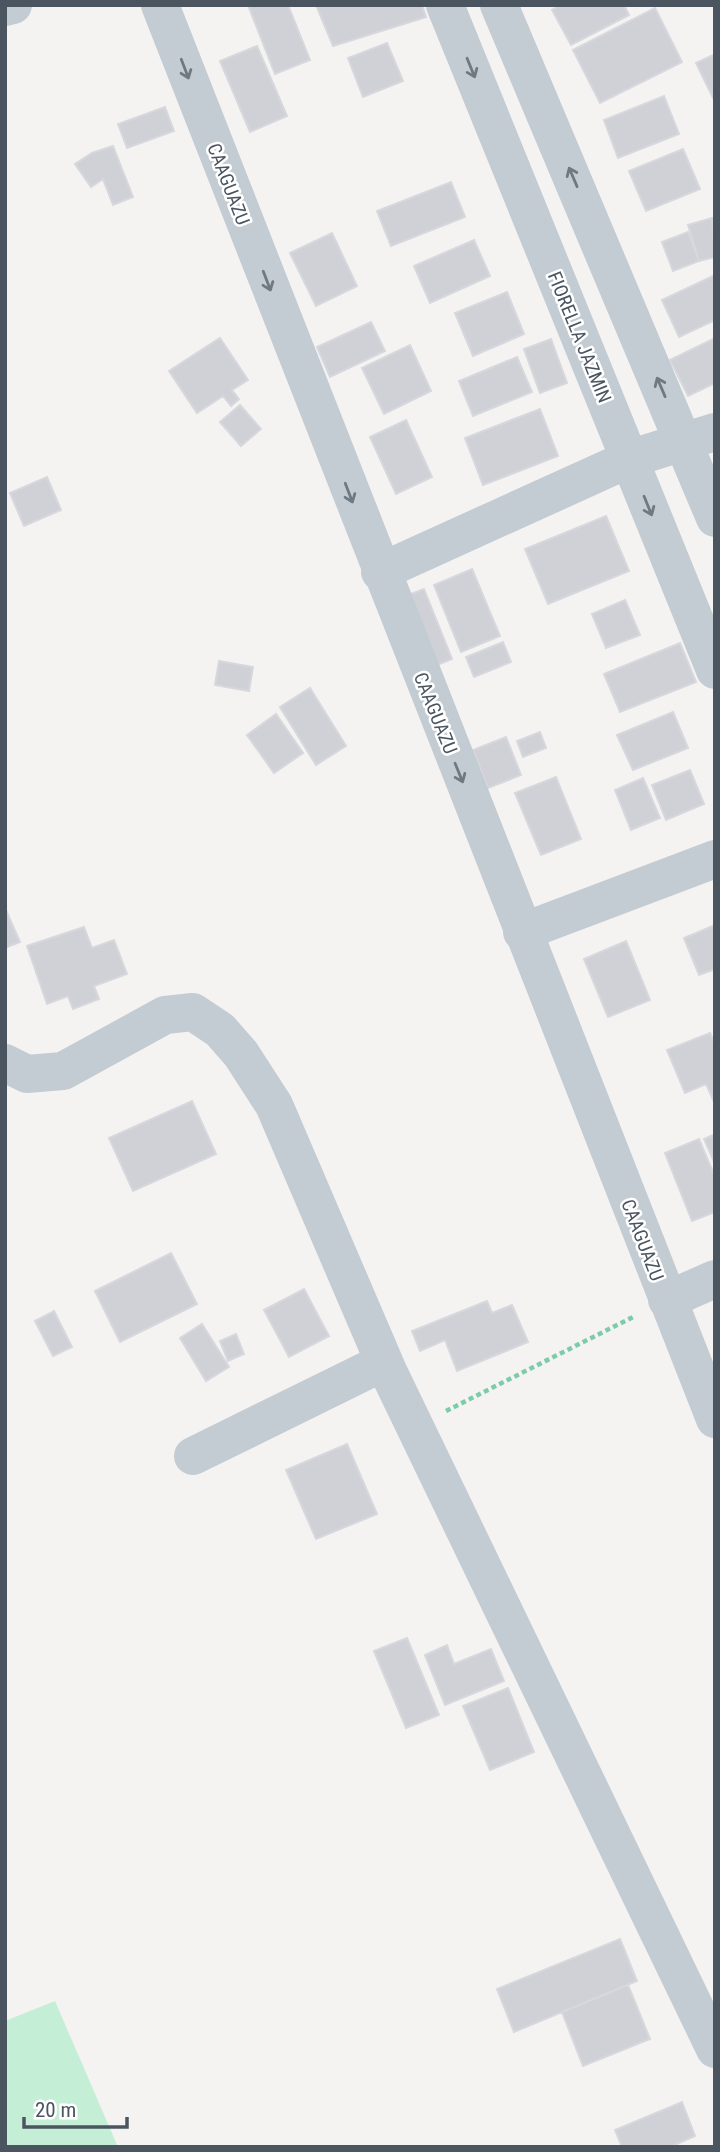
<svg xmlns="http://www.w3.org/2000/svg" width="720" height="2152" font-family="'Roboto Condensed',sans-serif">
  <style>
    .green { fill: #c4efd6 }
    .building { fill: #cfd1d6; stroke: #d7d8dd; stroke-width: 2 }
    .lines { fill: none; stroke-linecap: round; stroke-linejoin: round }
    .path { stroke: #7ccda7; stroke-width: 4.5; stroke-dasharray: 5 3.5; stroke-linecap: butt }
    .street { stroke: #c4ccd3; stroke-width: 38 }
    .oneway { stroke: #6f7982 }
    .labels { text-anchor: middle; stroke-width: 5; stroke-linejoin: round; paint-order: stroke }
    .street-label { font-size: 19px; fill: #4a5560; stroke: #fff }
  </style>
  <rect width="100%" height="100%" fill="#f4f3f2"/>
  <!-- green -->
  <path class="green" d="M55,2001L118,2147H5V2021Z"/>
  <!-- building -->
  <path class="building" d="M248,5H288L310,60L275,74Z
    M316,5H422L426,17L333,46Z
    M561,5H624L629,15L571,45L552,10Z
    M655,8L682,62L600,103L573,50Z
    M387,43L403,81L363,97L348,58Z
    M257,46L287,116L250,132L220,61Z
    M715,54V97L713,98L696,63Z
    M664,96L679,134L618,158L604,120Z
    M165,107L174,131L127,148L118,124Z
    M113,146L133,197L113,205L103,179L91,187L75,164L92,153Z
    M683,149L700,189L646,211L629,171Z
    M451,182L465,217L391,246L377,211Z
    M712,218L715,257L699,261L688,225Z
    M688,232L699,261L673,271L662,242Z
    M332,233L357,286L316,306L290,253Z
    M474,240L490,276L430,303L414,266Z
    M715,275V320L679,337L662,300Z
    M507,292L524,334L473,356L455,313Z
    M371,322L385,351L330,377L317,347Z
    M220,338L248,380L232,390L239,399L231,406L223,396L197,413L169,371Z
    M715,338V383L688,396L670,360Z
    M551,339L567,383L540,393L524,349Z
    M410,345L431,391L384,414L362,368Z
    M517,357L532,392L473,416L459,381Z
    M240,405L261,429L241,446L220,422Z
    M540,409L558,456L483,485L465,438Z
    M406,420L432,477L396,494L370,437Z
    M47,477L61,510L24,526L10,493Z
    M606,516L629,571L548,604L525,549Z
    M472,569L500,636L461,652L434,585Z
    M424,589L452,659L437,665L408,595Z
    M625,600L640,635L606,648L592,614Z
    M503,642L511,662L474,677L466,657Z
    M680,643L696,682L620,712L604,674Z
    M219,661L253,667L249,691L215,685Z
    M310,688L346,746L316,765L280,707Z
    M673,712L688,748L633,770L617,735Z
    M276,714L303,753L274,773L247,735Z
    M540,732L546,748L523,757L517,741Z
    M506,737L521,775L488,788L473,750Z
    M690,770L704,804L666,820L652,785Z
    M556,777L581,839L541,855L515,793Z
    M643,778L660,818L631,830L615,790Z
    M5,908L20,942L5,948Z
    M715,925V969L699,975L684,938Z
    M84,927L92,948L114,940L127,974L94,986L99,999L73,1009L68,996L47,1004L27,946Z
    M626,941L650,1000L608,1017L584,959Z
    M710,1033L715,1045V1104L706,1084L685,1093L667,1050Z
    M192,1101L216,1154L133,1191L109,1138Z
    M715,1134V1164L704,1139Z
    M699,1139L715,1177V1212L692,1221L665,1153Z
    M171,1253L197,1304L120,1342L95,1291Z
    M304,1289L329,1336L289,1357L264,1310Z
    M487,1301L492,1313L512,1305L528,1342L457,1371L445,1340L420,1351L412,1331Z
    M54,1311L72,1347L53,1356L35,1321Z
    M202,1324L229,1367L206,1381L180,1338Z
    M236,1334L244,1354L228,1361L220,1341Z
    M347,1444L377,1514L316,1539L286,1470Z
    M407,1638L439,1715L406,1728L374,1651Z
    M447,1645L454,1664L491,1649L504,1681L445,1705L425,1655Z
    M508,1688L534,1752L490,1770L463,1706Z
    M620,1939L637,1981L514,2032L497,1989Z
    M628,1985L650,2039L583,2066L562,2012Z
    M682,2102L695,2136L670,2147H622L615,2130Z"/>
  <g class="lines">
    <!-- path -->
    <path class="path" d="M446,1411L635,1316"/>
    <!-- street -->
    <path class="street" d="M160,5L715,1419
      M445,5L715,670
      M499,5L715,518
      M5,7L13,5
      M380,572L629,459L715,432
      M522,932L715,859
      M5,1063L27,1074L63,1071L165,1015L193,1012L220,1030L241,1054L274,1105L388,1371L715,2049
      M667,1300L715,1279
      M193,1456L384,1362"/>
  </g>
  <!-- one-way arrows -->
  <defs><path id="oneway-shaft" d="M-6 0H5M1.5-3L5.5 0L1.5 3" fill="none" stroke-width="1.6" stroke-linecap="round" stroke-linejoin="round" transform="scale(1.75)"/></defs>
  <g class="oneway">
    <use href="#oneway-shaft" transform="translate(471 68) rotate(68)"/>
    <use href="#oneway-shaft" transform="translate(185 69) rotate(69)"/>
    <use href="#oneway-shaft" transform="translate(573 177) rotate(-113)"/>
    <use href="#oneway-shaft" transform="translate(267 281) rotate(69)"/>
    <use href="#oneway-shaft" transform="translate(661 387) rotate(-113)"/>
    <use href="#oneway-shaft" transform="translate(349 493) rotate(69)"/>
    <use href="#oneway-shaft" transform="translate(648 506) rotate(68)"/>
    <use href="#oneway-shaft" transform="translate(459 773) rotate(68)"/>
  </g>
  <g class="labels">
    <!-- street labels -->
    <g class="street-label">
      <text transform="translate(229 184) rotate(69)" y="7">CAAGUAZU</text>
      <text transform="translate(580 337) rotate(68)" y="7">FIORELLA JAZMIN</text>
      <text transform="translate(436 713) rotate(68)" y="7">CAAGUAZU</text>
      <text transform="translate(643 1240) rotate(69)" y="7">CAAGUAZU</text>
    </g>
  </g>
  <!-- border -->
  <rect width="720" height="2152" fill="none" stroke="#4a5560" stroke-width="14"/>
  <!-- scale -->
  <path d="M24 2117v10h103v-10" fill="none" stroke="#4a5560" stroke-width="3.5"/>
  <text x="35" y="2117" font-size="21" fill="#4a5560" stroke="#ffffff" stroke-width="5" paint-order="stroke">20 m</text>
</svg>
